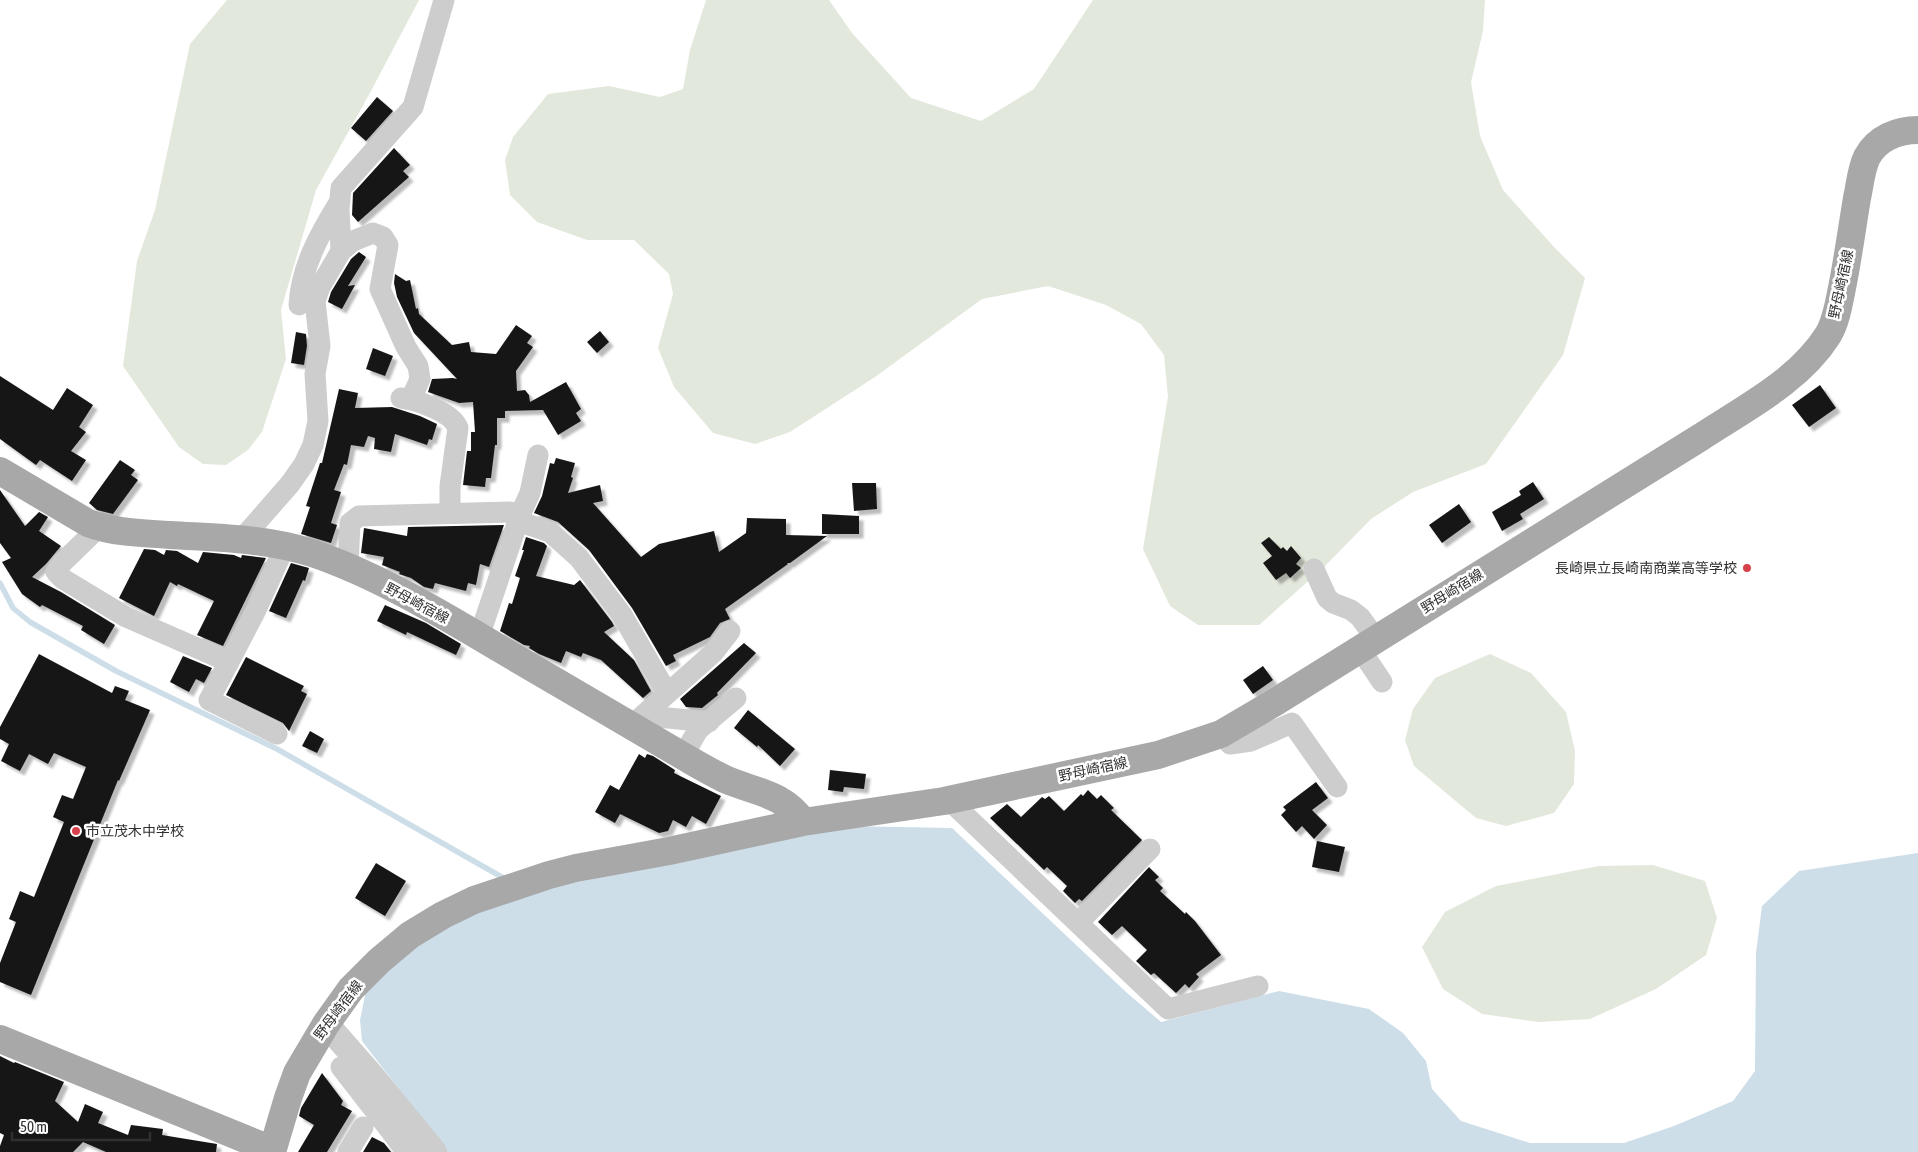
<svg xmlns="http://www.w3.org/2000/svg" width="1918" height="1152" font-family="'Asap Condensed','Noto Sans JP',sans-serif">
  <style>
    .green { fill: #e3e8dc }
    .water { fill: #cddee9 }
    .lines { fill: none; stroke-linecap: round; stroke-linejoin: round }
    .stream { stroke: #cddee9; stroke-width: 5.5 }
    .building { fill: #171717; filter: url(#shadow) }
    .minor { stroke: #cdcdcd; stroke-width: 21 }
    .tertiary { stroke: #cdcdcd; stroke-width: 26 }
    .primary { stroke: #a8a8a8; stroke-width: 28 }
    .poi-dot { fill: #d7414c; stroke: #fff; stroke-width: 2 }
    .labels { text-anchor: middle; stroke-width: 5; stroke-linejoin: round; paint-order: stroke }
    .street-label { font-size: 14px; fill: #303030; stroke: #fff }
    .poi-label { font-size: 14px; fill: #303030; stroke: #fff; text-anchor: end }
  </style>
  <defs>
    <filter id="shadow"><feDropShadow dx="4.5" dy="4.5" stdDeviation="1" flood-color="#0004"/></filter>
  </defs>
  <rect width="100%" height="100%" fill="#fff"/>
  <!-- green -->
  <path class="green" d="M227,0H419L371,91L316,190L281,310L286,359L262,432L248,450L226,465L203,464L179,447L123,366L137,261L155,210L190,44Z
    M706,0H829L852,33L911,98L981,121L1034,89L1093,0H1485L1483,31L1471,82L1480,136L1503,190L1554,247L1585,278L1563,355L1486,464L1413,492L1371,519L1325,566L1259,625H1198L1170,606L1143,549L1168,397L1164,355L1141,324L1106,305L1048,286L982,299L875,377L790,432L755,444L713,433L674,387L658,348L673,294L669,274L634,240H587L537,222L510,195L505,160L513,137L548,94L609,86L660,97L683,89L690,50Z
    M1490,654L1531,673L1566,712L1575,751L1574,784L1554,813L1506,826L1476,818L1414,766L1405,740L1413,709L1435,678Z
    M1653,865L1705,881L1717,918L1706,955L1656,989L1590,1019L1539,1022L1482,1014L1443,989L1422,947L1445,912L1496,886L1599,866Z"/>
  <!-- water -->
  <path class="water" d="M843,826L952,828L1126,992L1161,1022L1279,991L1369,1009L1403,1033L1426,1061L1432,1089L1461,1121L1530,1143H1624L1674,1126L1733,1101L1755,1071L1756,953L1762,906L1799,871L1918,853V1152H447L362,1041L360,1020L367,986L433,933L473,913L535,891Z"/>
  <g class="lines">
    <!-- stream -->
    <path class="stream" d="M0,583L13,608L30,622L116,671L277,749L507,880"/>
  </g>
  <!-- building -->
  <path class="building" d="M377,97L393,111L366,141L351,128Z
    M394,148L410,165L403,171L409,177L358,222L352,215L353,193Z
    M359,252L366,257L348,286L355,285L342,309L328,302L331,292L351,259Z
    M395,274L406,281L410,280L416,309L418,308L419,314L452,345L469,342L471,352L496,354L516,325L532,336L527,343L533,347L516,371L517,391L525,390L529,395L530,402L566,382L581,409L576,413L581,421L558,435L543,410L505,411V418H497V445H495L491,478H486L485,487L463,485L467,451H471V432H475L473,402L459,403L428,392L432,379L453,378L457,379L414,333L397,297L394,283Z
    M600,331L609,342L597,353L587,342Z
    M296,332L306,334L307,346L304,365L291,363Z
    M373,348L393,356L385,376L366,369Z
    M0,376L53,410L67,388L93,405L79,427L86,432L71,451L86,460L72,481L40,460L36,465L0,439Z
    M1820,385L1836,408L1809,427L1792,405Z
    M339,389L358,393L355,408L392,407L420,416L437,424L432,440L429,439L427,445L395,434L391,452L374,449L375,438L368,436L364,447L351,445L347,465L344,464L334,490L341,492L331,523L337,525L331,543L301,534L310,507L306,506L320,463H322Z
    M556,458L575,463L571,477L573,478L568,493L600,485L603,501L593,503L641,557L659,544L714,531L719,552L746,533L747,518L786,519V535L827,536L790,563H787L788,564L725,609L730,619L720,623L710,637L673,655L676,661L666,666L632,608L589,550L558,522L534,513L542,496L550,463L554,464Z
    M120,460L135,470L131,475L138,480L113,514L97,510L89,503Z
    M1533,482L1544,499L1520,514L1523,519L1502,531L1492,512L1521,495L1519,491Z
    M852,483H876L877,509L854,511Z
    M0,490L25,526L39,512L48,517L39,531L61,546L46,564L32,577L61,592L115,625L104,644L81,630L83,626L42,605L40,607L22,594L2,562L11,558L0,543Z
    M1459,504L1471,522L1442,543L1429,525Z
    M822,514L859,516V534H822Z
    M504,525L489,567L480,564L476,585L468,583L466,591L435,583L433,589L424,587L411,578L399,574L400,572L382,565L384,557L361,553L364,528L407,536L408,527Z
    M526,537L544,543L547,546L536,576L574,585L580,580L612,622L614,626L604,632L634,660L651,691L643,698L601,660L583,653L581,657L566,651L561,663L539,654L529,648L530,646L524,645L500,631L509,603L512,604L520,578L515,576L524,550H522Z
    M1269,537L1281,549L1283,547L1287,551L1291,546L1301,558L1296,564L1301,568L1290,578L1286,573L1276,580L1263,563L1272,556L1261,543Z
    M144,549L155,550L164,555L166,550L177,551L198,563L203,552L234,555L241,558L242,555L266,558L223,646L197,635L214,601L178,584L177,586L170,582L154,616L119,598Z
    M291,563L309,568L305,581L303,580L286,618L269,611Z
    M385,605L426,623L461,644L456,655L407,632L406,635L377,621Z
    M744,643L756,653L717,693L718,695L702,708L686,707L680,699Z
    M39,654L112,693L115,686L129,691L125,700L150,710L119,781L118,780L31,995L0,982V963L16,922L9,919L20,891L34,897L64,822L53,817L62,795L73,799L86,767L54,753L48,764L29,754L20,771L1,761L9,744L0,739V727Z
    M183,656L212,668L204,683L196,679L189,692L170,682Z
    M246,657L304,686L301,691L307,694L289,731L283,723L226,695Z
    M1263,666L1273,680L1253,694L1243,680Z
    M748,710L795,749L780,766L758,745L757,747L734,728Z
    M310,731L324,739L317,753L302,746Z
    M639,754L645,758L647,754L653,756L675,770L674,773L721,796L706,824L692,816L686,827L673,820L668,831L659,833L620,814L615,823L595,812L610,785L619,790Z
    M830,770L866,774L864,789L844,787L843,792L828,790Z
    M1316,782L1328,798L1312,810L1327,825L1314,839L1302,826L1296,832L1281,815L1286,810L1283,807Z
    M1088,790L1097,799L1101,795L1114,808L1111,810L1142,840L1082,901L1079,899L1075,903L1063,891L1067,886L1047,867L1044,870L990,818L1007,804L1021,817L1042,797L1045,799L1049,796L1064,811L1081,794L1083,796Z
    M1317,841L1345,847L1339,872L1312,867Z
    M376,863L406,881L385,916L355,898Z
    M1149,867L1159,877L1155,880L1163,888L1160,891L1185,914L1186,912L1195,921L1221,955L1196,974L1199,977L1189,988L1185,984L1176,993L1154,973L1151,975L1136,961L1147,950L1122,926L1112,935L1098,922Z
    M0,1056L14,1063L15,1062L64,1082L55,1101L78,1122L85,1104L103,1112L98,1123L128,1135L131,1125L163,1129L162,1135L217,1144L216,1152H106L83,1142L73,1152H0V1146L4,1135L0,1133Z
    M322,1073L343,1101L341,1105L352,1111L327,1152H298L314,1125L299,1116L301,1108Z
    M372,1137L384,1143L391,1152H363Z"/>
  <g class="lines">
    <!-- minor -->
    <path class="minor" d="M341,251L339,209L341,188L413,107L444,0
      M299,305C301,267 320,233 340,201
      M401,398C417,400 452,412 458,428L450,486V512
      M520,515L530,493L538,455
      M518,521L550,532L579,558L622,615L667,693
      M99,527L62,563L56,572L63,579L126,617L229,662
      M242,539L290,484L304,464L313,445L318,421L315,374L320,346L315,301L320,287L341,251L353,241L373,233L383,237L388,245L380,289L406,347L418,366L420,379L411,399
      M348,567L350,523L359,516L510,512L520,515L479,637
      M1314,569L1327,598L1333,603L1351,610L1360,617L1376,639
      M1360,649L1382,682
      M631,726L713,653L730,631
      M277,734L209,700L255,612L285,546
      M645,734L658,717L709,722
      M1221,734L1230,744L1251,741L1292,723L1337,787
      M683,756L698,730L736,698
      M949,800L1168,1009L1258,986
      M1078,923L1150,849
      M341,1067L407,1152
      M348,1152L363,1127"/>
    <!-- tertiary -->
    <path class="tertiary" d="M326,1024L370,1074L434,1152"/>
    <!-- primary -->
    <path class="primary" d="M0,471L88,523C115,533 142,533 170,535C218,538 265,538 312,553C377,575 438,612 497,647C559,683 621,720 683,756C697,764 712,773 727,780C756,792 784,794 803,822
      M0,1039L272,1150
      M272,1152L288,1098L297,1073L326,1024L351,989L379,961L410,935L443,915L474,900L549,875L576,868L669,851L803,822L944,801L1158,755L1221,734L1272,704L1701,437C1745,408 1799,381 1828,335C1836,322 1839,303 1842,288C1848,258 1852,228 1857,198C1860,185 1861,169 1867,157C1877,138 1898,130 1918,130"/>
  </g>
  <!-- markers -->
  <g class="poi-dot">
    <circle cx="1747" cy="568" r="5"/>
    <circle cx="76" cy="831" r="5"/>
  </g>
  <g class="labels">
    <!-- street labels -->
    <g class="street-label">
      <text transform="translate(1841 284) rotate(-78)" y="5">野母崎宿線</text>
      <text transform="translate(1452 591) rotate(-32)" y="5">野母崎宿線</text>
      <text transform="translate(417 603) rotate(28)" y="5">野母崎宿線</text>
      <text transform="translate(1093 769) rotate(-12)" y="5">野母崎宿線</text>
      <text transform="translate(338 1010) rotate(-53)" y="5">野母崎宿線</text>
    </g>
    <!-- poi labels -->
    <g class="poi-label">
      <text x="1737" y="573">長崎県立長崎南商業高等学校</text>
      <text x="86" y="836" text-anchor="start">市立茂木中学校</text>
    </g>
  </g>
  <!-- scale -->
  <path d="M12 1132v8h138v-8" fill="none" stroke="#303030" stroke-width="2.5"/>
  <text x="20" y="1132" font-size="15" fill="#303030" stroke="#ffffff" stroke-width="4" paint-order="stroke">50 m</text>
</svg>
